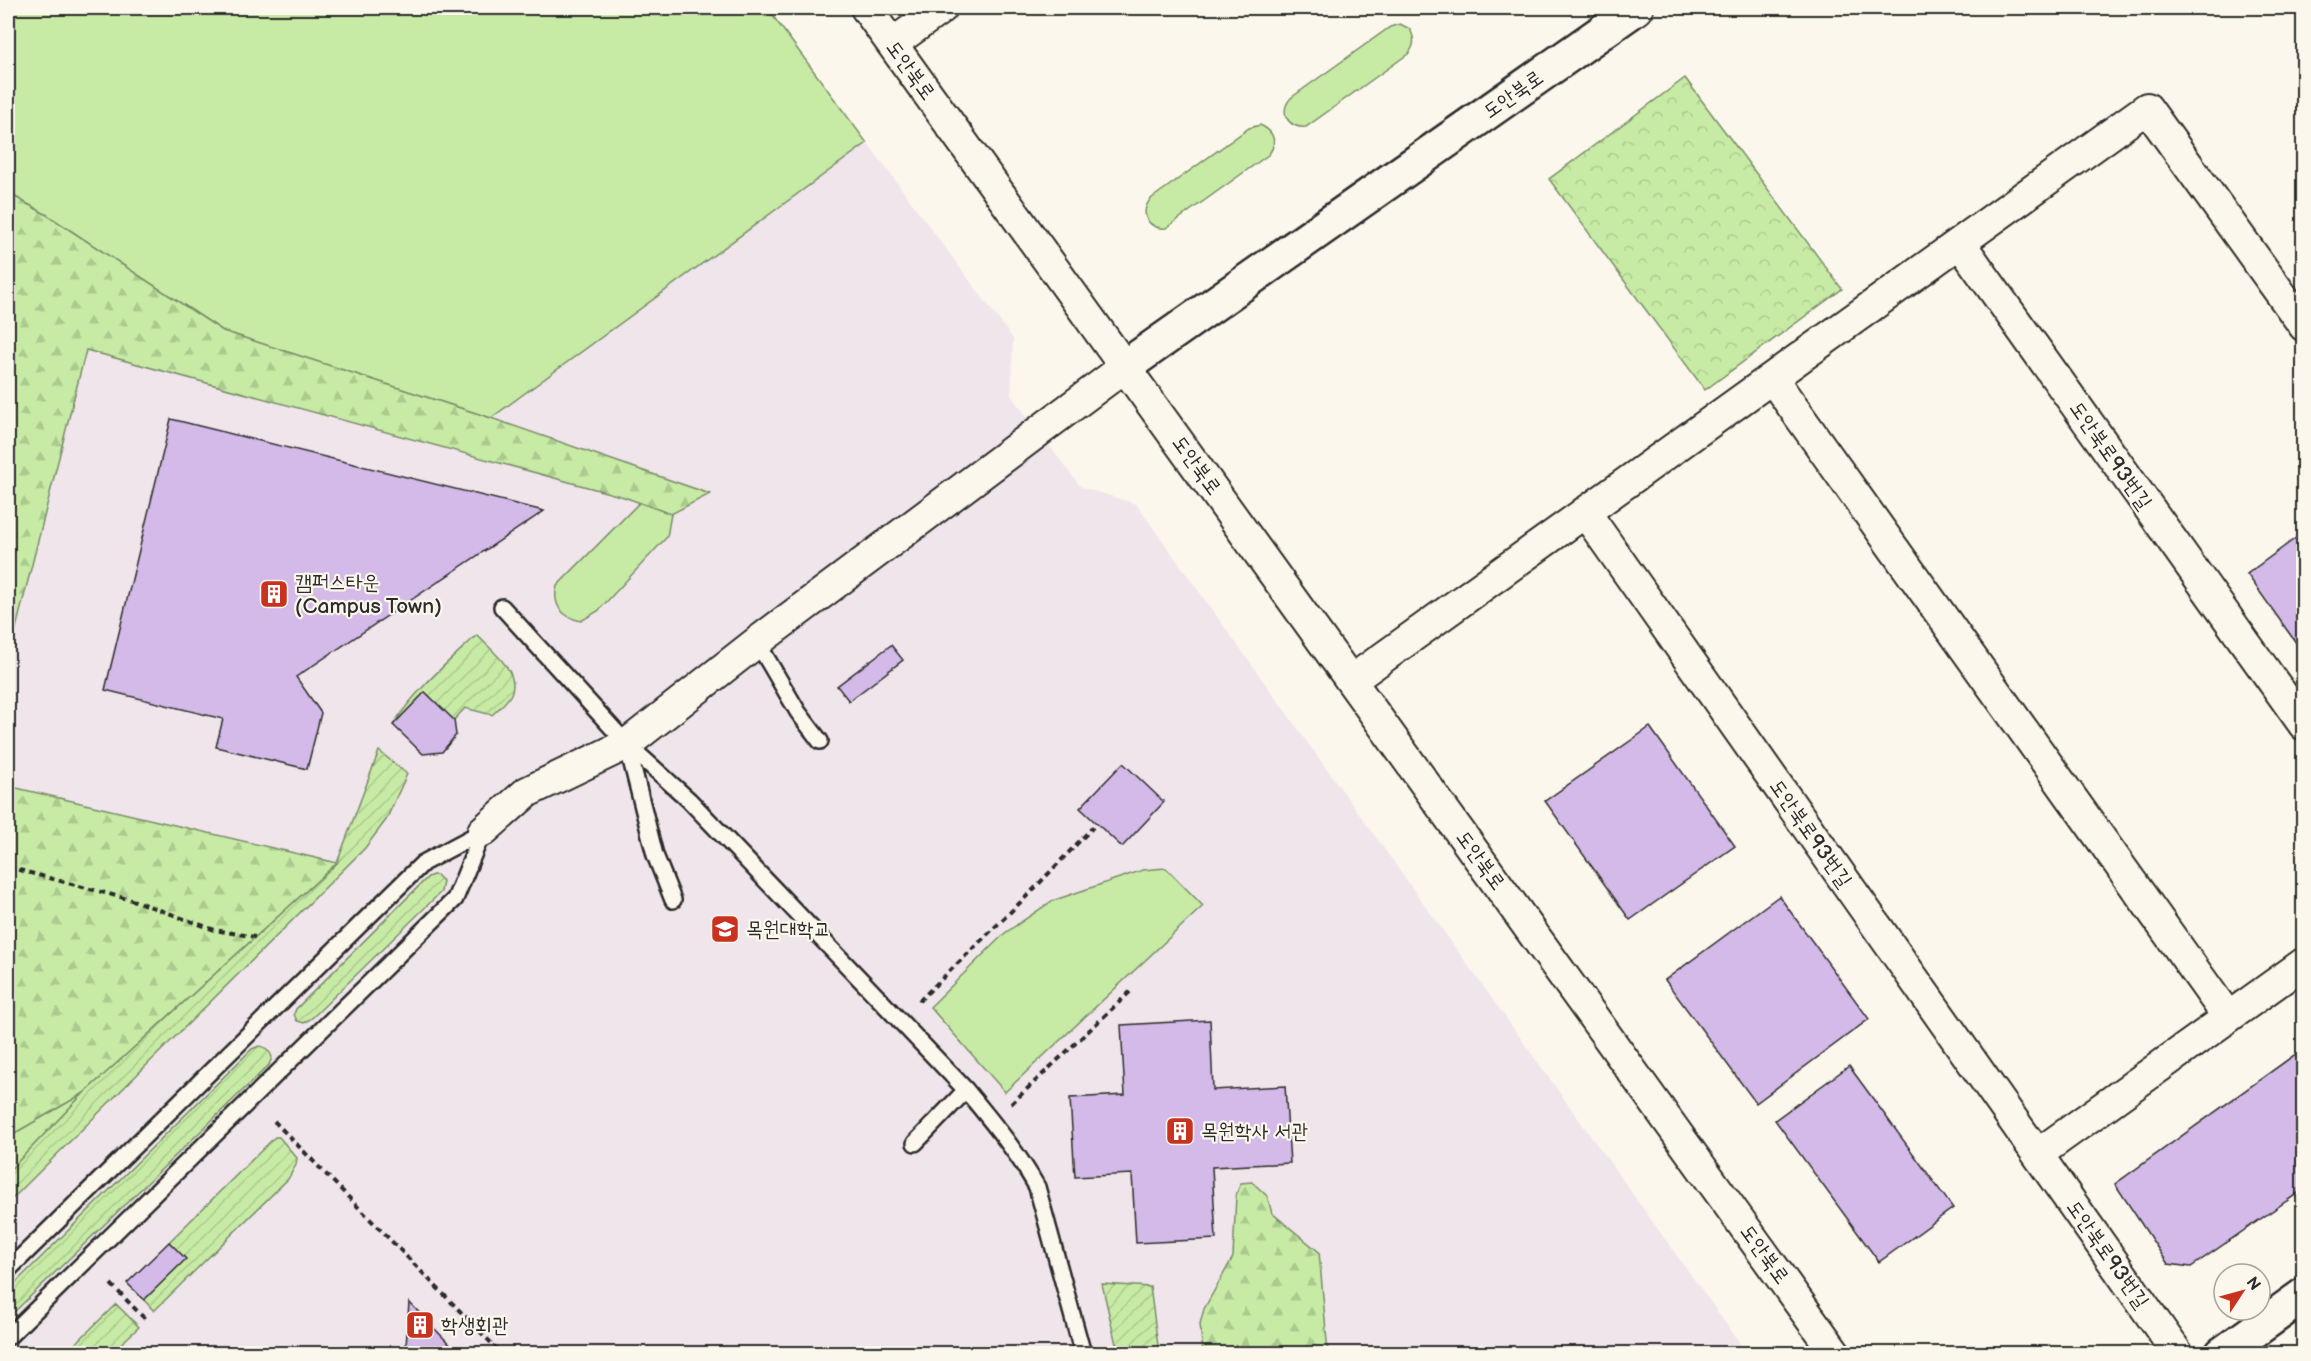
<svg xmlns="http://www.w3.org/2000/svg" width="2311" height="1361" font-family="'Balsamiq Sans','Poor Story',sans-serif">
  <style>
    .built { fill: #efe5eb }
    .grass { fill: #c7eba5; stroke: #798b68; stroke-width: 1.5 }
    .forest { fill: url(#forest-firs); stroke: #798b68; stroke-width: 1.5 }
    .park { fill: url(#park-crowns); stroke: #798b68; stroke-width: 1.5 }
    .garden { fill: url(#garden-furrows); stroke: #798b68; stroke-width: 1.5 }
    .building { fill: #d3bae9; stroke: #2b2b2b; stroke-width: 1.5 }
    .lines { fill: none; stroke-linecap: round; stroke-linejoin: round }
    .lane-casing { stroke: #2b2b2b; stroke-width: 20 }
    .street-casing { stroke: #2b2b2b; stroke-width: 34 }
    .secondary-casing { stroke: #2b2b2b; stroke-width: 38 }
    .path { stroke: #2b2b2b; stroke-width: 4; stroke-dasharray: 6 4.5; stroke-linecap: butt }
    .lane { stroke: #fbf7ec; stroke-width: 15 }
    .street { stroke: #fbf7ec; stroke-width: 30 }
    .secondary { stroke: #fbf7ec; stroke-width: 33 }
    .labels { text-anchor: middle; stroke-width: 4.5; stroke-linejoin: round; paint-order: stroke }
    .street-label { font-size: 21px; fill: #2b2b2b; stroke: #fbf7ec }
    .poi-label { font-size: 21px; fill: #2b2b2b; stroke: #fbf7ec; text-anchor: start }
  </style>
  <defs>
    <pattern id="forest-firs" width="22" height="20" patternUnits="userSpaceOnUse" patternTransform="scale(1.5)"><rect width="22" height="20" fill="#c7eba5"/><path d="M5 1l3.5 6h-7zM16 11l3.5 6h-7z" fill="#abca8e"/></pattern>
    <pattern id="park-crowns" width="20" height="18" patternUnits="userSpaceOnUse" patternTransform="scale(1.5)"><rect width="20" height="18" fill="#c7eba5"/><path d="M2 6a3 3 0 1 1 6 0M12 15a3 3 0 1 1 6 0" fill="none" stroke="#abca8e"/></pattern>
    <pattern id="garden-furrows" width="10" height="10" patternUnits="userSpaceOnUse" patternTransform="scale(1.5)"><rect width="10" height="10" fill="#c7eba5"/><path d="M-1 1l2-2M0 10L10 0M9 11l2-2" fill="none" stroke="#abca8e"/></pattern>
  </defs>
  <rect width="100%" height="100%" fill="#fbf7ec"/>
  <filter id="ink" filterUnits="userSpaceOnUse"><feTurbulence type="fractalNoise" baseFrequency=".0167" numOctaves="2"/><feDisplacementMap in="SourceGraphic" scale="12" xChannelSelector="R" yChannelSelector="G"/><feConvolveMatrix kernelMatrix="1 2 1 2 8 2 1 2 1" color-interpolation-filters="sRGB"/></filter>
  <g filter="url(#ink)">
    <!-- built -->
    <path class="built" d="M8,8H767L1013,339L1011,396L1081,487L1136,504L1747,1353H8Z"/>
    <!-- grass -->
    <path class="grass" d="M8,8H767L867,143L491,418L223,331L47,215L8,193Z
      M1400,24L1410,29C1415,39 1415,46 1408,54L1306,127C1287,129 1278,110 1292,97L1390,27Z
      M1260,125C1274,131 1278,143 1268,155L1166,228C1147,230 1138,211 1152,198L1249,128Z
      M640,502L671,514L667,537L598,611L581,621C562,617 552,605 557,586Z
      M1166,868L1203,906L1005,1092L930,1007L1005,933L1052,901L1143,870Z
      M84,1093L8,1172V1137Z"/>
    <!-- forest -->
    <path class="forest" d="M8,193L47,215L223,331L491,418L710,494L671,514L624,497L86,350L8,660Z
      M8,786L337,863L84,1093L8,1137Z
      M1252,1182L1267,1196L1272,1213L1319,1252L1328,1353H1203L1200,1324L1204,1309L1233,1257L1236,1195L1241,1183Z"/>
    <!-- park -->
    <path class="park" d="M1685,78L1842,289L1705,390L1549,179Z"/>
    <!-- garden -->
    <path class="garden" d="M477,635C491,650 521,672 511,694C507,702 498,709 492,715L465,708L454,720L425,692L393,725C415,690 447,663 477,635Z
      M379,751L407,774L386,820L365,848L8,1203V1172L84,1093L337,863Z
      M433,875H437L443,881L441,892L312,1018L304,1023L297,1021L294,1014L296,1009L428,877Z
      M259,1046C266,1047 269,1050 272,1057L269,1065L8,1318V1290L252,1049Z
      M275,1137H279L297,1158L296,1165L288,1179L154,1311L144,1300L185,1259L169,1242Z
      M1102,1284L1150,1287L1159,1353H1118Z
      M116,1304L139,1327L111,1353H66Z"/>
    <!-- building -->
    <path class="building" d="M171,419L544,511L296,677L321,713L307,769L216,747L223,719L105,690Z
      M2304,532V654L2247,574Z
      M891,645L903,660L849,701L837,686Z
      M425,692L454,720L456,735L442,752L423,754L393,725Z
      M1650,727L1735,846L1630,920L1545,801Z
      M1123,763L1164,802L1122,847L1080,808Z
      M1779,896L1869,1019L1756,1103L1665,980Z
      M1210,1020L1213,1090L1285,1086L1290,1163L1212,1167L1216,1239L1136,1243L1132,1174L1075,1177L1070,1098L1125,1095L1121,1025Z
      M2304,1048V1189L2191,1267L2168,1264L2115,1184Z
      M1849,1066L1953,1208L1879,1262L1775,1120Z
      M169,1242L186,1259L144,1300L127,1283Z
      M409,1302L459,1354H400L406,1347Z"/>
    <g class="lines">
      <!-- lane casing -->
      <g class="lane-casing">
        <path id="lane" d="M502,607L627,744L689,800L966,1090C992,1122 1017,1151 1037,1187L1083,1354
          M757,642L798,712L820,741
          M627,744L655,855L673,900
          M915,1143L966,1090
          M8,1270L423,863L483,831
          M8,1337L455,899L483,831"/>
      </g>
      <!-- street casing -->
      <g class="street-casing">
        <path id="street" d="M866,8L1836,1354
          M892,44L942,8
          M1960,243L2304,725
          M1772,378L2228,1017
          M1585,512L2178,1354
          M1352,680L2147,108L2304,326
          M483,831L527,792L627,744L757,642L1126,366
          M2038,1154L2304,963"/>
      </g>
      <!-- secondary casing -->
      <g class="secondary-casing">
        <path id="secondary" d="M1126,366L1636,8
          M2222,1354L2304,1295"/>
      </g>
      <!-- path -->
      <path class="path" d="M8,867L135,901L215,930L255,937
        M919,1001L1031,892L1093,827
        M1011,1104L1132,990
        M274,1121L502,1354
        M111,1284L145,1319"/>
      <!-- lane -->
      <use href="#lane" class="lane"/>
      <!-- street -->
      <use href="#street" class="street"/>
      <!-- secondary -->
      <use href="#secondary" class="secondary"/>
    </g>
  </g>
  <!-- icons -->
  <defs>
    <g id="building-square" transform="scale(1.5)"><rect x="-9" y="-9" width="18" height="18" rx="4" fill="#c8321e" stroke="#fbf7ec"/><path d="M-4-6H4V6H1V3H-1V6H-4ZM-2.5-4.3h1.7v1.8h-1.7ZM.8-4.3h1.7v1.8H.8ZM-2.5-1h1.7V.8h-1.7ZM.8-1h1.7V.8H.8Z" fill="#fff"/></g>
    <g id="university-square" transform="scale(1.5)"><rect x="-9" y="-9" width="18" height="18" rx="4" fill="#c8321e" stroke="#fbf7ec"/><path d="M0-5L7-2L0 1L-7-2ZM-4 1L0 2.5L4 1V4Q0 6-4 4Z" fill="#fff"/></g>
  </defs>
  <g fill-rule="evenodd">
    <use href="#building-square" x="274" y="594"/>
    <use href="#university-square" x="725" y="929"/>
    <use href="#building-square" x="1180" y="1131"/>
    <use href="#building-square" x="420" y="1325"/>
  </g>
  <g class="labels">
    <!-- street labels -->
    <g class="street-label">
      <text transform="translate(911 70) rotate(54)" y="7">도안북로</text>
      <text transform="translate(1513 94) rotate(-35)" y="7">도안북로</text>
      <text transform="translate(2111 455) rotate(55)" y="7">도안북로93번길</text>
      <text transform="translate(1197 465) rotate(54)" y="7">도안북로</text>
      <text transform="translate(1811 833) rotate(55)" y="7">도안북로93번길</text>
      <text transform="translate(1481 860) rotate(54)" y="7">도안북로</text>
      <text transform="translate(1765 1254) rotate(54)" y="7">도안북로</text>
      <text transform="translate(2108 1254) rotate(55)" y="7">도안북로93번길</text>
    </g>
    <!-- poi labels -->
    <g class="poi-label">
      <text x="295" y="589">캠퍼스타운<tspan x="295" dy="24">(Campus Town)</tspan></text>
      <text x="746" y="936">목원대학교</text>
      <text x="1201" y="1138">목원학사 서관</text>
      <text x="441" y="1332">학생회관</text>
    </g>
  </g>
  <!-- margin -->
  <rect width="2311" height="1361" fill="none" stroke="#fbf7ec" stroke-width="30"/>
  <rect x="15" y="15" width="2281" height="1331" fill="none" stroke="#2b2b2b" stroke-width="2" filter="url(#ink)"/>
  <!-- north arrow -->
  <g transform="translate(2242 1292) rotate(54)"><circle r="28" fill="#fbf7ec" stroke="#a8a59f" stroke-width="1.5"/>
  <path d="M0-4.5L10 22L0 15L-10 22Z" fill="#c8321e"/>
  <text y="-9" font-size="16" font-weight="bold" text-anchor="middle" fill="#2b2b2b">N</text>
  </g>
</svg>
